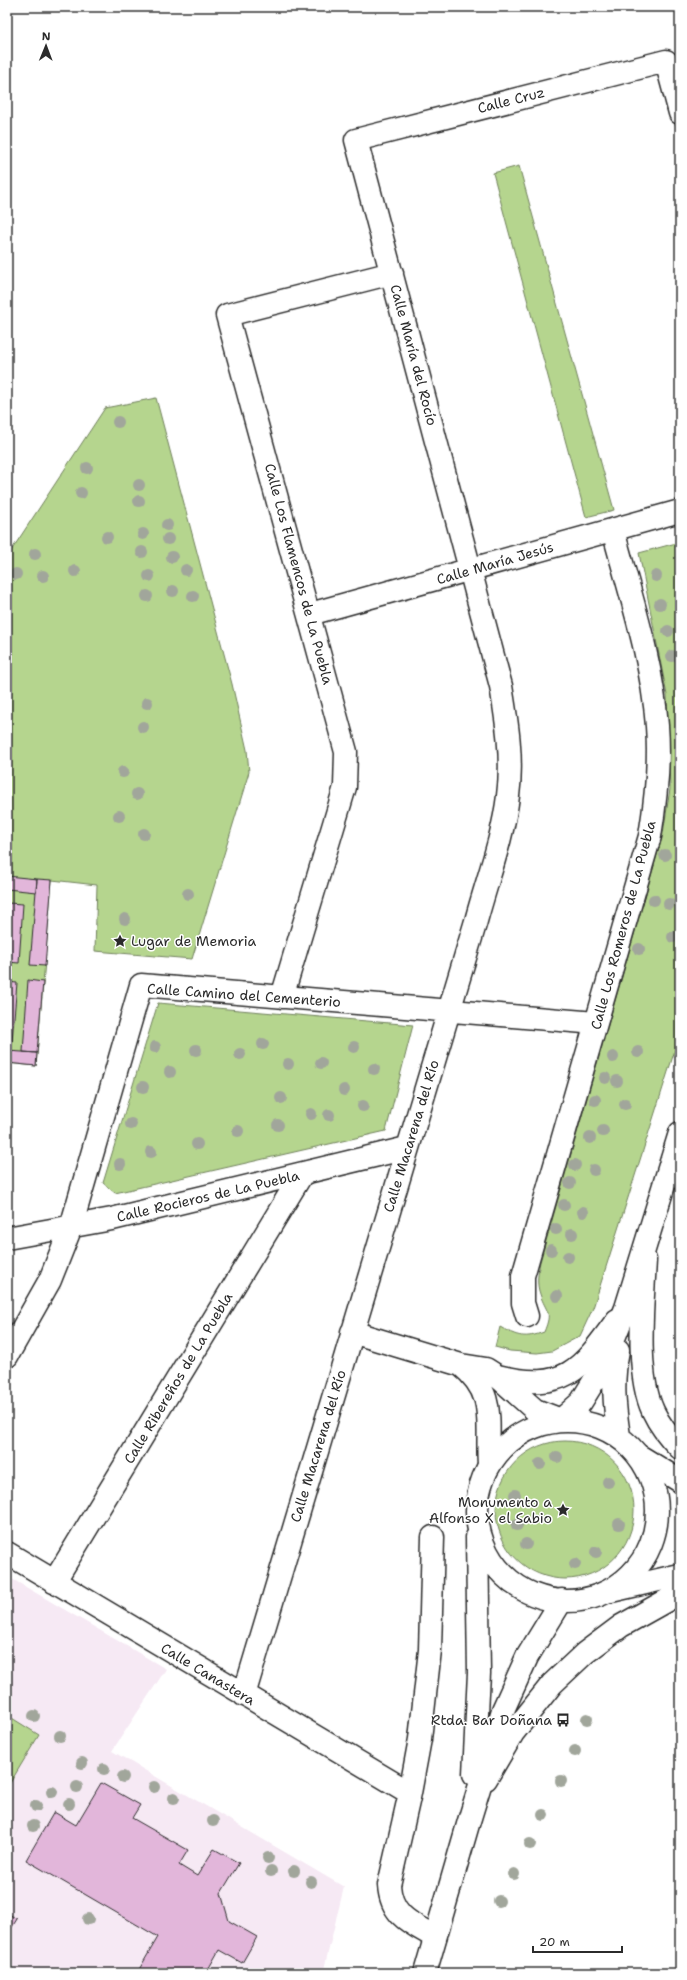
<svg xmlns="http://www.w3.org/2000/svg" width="687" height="1980" font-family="'Shantell Sans',sans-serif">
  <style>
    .built { fill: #f6e9f4 }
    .green { fill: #b5d58e; stroke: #70805c }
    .building { fill: #e2b6da; stroke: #2b2b2b }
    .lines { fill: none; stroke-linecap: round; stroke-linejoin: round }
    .minor-casing { stroke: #2b2b2b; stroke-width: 25 }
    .major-casing { stroke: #2b2b2b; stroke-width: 25 }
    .minor { stroke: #fff; stroke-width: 22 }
    .major { stroke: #fff; stroke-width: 22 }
    .tree { fill: #a1a69b }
    .labels { text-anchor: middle; stroke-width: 3; stroke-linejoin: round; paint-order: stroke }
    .street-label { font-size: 14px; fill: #2b2b2b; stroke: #fff }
    .poi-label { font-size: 14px; fill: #2b2b2b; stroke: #fff; text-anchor: end }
  </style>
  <rect width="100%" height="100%" fill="#fff"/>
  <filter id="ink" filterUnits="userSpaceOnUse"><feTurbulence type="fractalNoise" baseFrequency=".025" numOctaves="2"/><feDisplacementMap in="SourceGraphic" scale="8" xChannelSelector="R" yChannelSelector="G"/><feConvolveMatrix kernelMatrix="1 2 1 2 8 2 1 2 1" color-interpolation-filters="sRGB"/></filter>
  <g filter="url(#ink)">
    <!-- built -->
    <path class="built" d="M7,1576L166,1669L112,1751L344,1887L323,1973H7Z"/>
    <!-- green -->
    <path class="green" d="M519,166L614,510L586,517L493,173Z
      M156,398L232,684L247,750L249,772L192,959L95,951L97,885L52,880L36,1066L7,1063V557L105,408Z
      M680,542V1034L593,1308L580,1336L552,1351L537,1353L510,1351L495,1347L500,1327C518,1337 525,1339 544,1332C553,1310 546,1313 540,1294C536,1283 538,1273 540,1262L663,834L670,789L667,695L639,553Z
      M158,1003L413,1025L386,1131L115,1193L103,1183Z
      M496 1510a69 69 0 1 1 138 0a69 69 0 1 1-138 0Z
      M7,1715L39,1735L7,1788Z"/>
    <!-- building -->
    <path class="building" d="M7,876L37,879L36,892L7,889Z
      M37,879L52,880L45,966L30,965Z
      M7,903L23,904L19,963L7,962Z
      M28,980L43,982L37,1053L23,1052Z
      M7,982L17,983L12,1041H7Z
      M7,1051L37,1053L36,1066L7,1063Z
      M101,1783L140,1805L132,1818L188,1850L179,1865L197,1876L214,1849L239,1863L221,1893L229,1921L257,1937L242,1963L219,1950L206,1973H137L158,1937L26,1860L54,1812L76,1825Z
      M7,1913L17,1919L7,1935Z"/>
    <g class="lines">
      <!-- minor casing -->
      <g class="minor-casing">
        <path id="minor" d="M310,614L680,511
          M282,997L345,787L346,752L227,315L392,273
          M7,1238L112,1219L407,1148
          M645,1260C643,1303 635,1372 653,1411C660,1426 669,1437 680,1448
          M527,1316L523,1303V1276L650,836C656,799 660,763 657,726C652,659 630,594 613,530
          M352,1332L461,1365L486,1369L497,1376L535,1410L561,1420
          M7,1356L50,1280L71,1227L141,985L596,1023
          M461,1365C498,1395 486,1423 489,1464
          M497,1376C565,1392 580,1371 617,1320
          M641,1457L680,1481
          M433,1537L430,1650L420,1739L410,1793L389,1885C391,1916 411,1923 435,1937
          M7,1553L410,1793
          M54,1582L302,1174
          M611,1591L680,1575
          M244,1695L476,921C487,880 503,838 508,796C513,759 507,722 501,686L356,140L666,61L680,113
          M486,1779L513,1733L552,1684L585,1653L621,1626L680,1593"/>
      </g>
      <!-- major casing -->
      <g class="major-casing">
        <path id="major" d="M618,1350C612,1381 614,1404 619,1436
          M561,1420L581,1402L602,1368L626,1308L680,1133
          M477 1511a90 90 0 1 1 180 0a90 90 0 1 1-180 0Z
          M474,1774L479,1673L477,1537
          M425,1973L469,1821L503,1710L527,1657L562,1600"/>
      </g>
      <!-- minor -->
      <use href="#minor" class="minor"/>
      <!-- major -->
      <use href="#major" class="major"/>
    </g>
    <!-- trees -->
    <g class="tree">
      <circle cx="118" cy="422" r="6"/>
      <circle cx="87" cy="468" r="6"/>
      <circle cx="139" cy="485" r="6"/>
      <circle cx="81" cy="493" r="6"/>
      <circle cx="139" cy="501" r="6"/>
      <circle cx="167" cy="525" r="6"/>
      <circle cx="143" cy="534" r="6"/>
      <circle cx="107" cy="537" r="6"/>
      <circle cx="168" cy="539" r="6"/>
      <circle cx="142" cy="552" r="6"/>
      <circle cx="35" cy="554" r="6"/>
      <circle cx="172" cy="557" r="6"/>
      <circle cx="186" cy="570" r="6"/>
      <circle cx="75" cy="571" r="6"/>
      <circle cx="16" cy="574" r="6"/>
      <circle cx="43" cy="576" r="6"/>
      <circle cx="149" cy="576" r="6"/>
      <circle cx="656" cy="576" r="6"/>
      <circle cx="173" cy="591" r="6"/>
      <circle cx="147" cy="596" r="6"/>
      <circle cx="193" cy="596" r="6"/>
      <circle cx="660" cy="604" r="6"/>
      <circle cx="668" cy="631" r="6"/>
      <circle cx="672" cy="656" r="6"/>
      <circle cx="147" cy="703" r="6"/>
      <circle cx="143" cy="727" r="6"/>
      <circle cx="123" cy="772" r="6"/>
      <circle cx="137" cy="794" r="6"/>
      <circle cx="119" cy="816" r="6"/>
      <circle cx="144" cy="834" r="6"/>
      <circle cx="665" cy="855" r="6"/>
      <circle cx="188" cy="894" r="6"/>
      <circle cx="654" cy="900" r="6"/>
      <circle cx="669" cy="904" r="6"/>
      <circle cx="125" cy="919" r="6"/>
      <circle cx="673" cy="937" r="6"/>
      <circle cx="639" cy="949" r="6"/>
      <circle cx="263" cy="1044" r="6"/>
      <circle cx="155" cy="1047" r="6"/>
      <circle cx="354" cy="1047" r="6"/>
      <circle cx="196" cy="1050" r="6"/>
      <circle cx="638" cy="1052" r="6"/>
      <circle cx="240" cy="1054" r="6"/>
      <circle cx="613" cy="1057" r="6"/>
      <circle cx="321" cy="1063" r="6"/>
      <circle cx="288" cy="1064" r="6"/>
      <circle cx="374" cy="1069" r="6"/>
      <circle cx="170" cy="1072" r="6"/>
      <circle cx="605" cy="1078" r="6"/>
      <circle cx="617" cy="1081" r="6"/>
      <circle cx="143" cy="1087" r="6"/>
      <circle cx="344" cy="1090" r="6"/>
      <circle cx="281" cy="1098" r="6"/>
      <circle cx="595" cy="1100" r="6"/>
      <circle cx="625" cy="1104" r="6"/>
      <circle cx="363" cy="1106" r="6"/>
      <circle cx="311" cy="1114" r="6"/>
      <circle cx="329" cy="1115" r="6"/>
      <circle cx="131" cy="1124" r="6"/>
      <circle cx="278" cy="1125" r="6"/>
      <circle cx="238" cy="1131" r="6"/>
      <circle cx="603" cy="1131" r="6"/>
      <circle cx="590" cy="1138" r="6"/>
      <circle cx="197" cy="1144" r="6"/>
      <circle cx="151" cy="1152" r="6"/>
      <circle cx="120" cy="1164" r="6"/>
      <circle cx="575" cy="1165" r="6"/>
      <circle cx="594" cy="1170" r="6"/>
      <circle cx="570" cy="1183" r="6"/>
      <circle cx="564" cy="1205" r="6"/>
      <circle cx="583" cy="1212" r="6"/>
      <circle cx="556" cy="1229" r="6"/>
      <circle cx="572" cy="1234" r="6"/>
      <circle cx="551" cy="1250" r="6"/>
      <circle cx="568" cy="1257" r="6"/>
      <circle cx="557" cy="1296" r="6"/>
      <circle cx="557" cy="1457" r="6"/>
      <circle cx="540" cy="1464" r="6"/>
      <circle cx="608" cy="1482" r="6"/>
      <circle cx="515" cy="1495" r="6"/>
      <circle cx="619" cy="1524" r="6"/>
      <circle cx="517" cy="1525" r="6"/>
      <circle cx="526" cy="1544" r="6"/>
      <circle cx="596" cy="1552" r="6"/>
      <circle cx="575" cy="1564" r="6"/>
      <circle cx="34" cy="1716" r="6"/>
      <circle cx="587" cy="1719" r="6"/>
      <circle cx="60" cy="1736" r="6"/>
      <circle cx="575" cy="1751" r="6"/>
      <circle cx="82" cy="1763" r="6"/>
      <circle cx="104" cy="1769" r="6"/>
      <circle cx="123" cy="1777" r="6"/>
      <circle cx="561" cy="1781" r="6"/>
      <circle cx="77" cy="1787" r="6"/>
      <circle cx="154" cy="1787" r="6"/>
      <circle cx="52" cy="1792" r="6"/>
      <circle cx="174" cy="1798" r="6"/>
      <circle cx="69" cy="1804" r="6"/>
      <circle cx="36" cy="1806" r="6"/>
      <circle cx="543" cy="1815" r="6"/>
      <circle cx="213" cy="1821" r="6"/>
      <circle cx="33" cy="1826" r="6"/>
      <circle cx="530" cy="1844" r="6"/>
      <circle cx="268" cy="1858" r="6"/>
      <circle cx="271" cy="1871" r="6"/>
      <circle cx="294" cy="1871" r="6"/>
      <circle cx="514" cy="1874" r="6"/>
      <circle cx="311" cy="1882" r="6"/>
      <circle cx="499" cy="1901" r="6"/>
      <circle cx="88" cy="1919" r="6"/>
    </g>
  </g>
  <!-- icons -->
  <defs>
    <g id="sight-bare" transform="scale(1.08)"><path d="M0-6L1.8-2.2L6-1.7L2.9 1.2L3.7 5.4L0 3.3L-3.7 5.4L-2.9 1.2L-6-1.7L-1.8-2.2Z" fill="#2b2b2b" stroke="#fff" stroke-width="2.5" paint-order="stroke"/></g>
    <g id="bus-bare" transform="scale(1.08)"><path d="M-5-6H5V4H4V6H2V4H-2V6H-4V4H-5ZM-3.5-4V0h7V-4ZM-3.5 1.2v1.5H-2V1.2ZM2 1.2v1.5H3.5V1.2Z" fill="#2b2b2b" stroke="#fff" stroke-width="2.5" paint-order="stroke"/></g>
  </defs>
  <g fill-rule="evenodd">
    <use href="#sight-bare" x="120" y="941"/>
    <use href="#sight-bare" x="563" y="1510"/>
    <use href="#bus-bare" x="563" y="1720"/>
  </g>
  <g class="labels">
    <!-- street labels -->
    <g class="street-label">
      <text transform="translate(511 100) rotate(-14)" y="5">Calle Cruz</text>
      <text transform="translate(414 355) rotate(75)" y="5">Calle María del Rocío</text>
      <text transform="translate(495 563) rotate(-16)" y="5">Calle María Jesús</text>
      <text transform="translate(299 574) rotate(75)" y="5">Calle Los Flamencos de La Puebla</text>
      <text transform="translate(623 925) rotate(-75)" y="5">Calle Los Romeros de La Puebla</text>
      <text transform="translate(244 995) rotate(4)" y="5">Calle Camino del Cementerio</text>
      <text transform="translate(411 1136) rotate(-73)" y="5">Calle Macarena del Río</text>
      <text transform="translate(208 1196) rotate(-13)" y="5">Calle Rocieros de La Puebla</text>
      <text transform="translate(178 1378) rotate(-59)" y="5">Calle Ribereños de La Puebla</text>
      <text transform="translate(318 1446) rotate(-73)" y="5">Calle Macarena del Río</text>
      <text transform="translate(208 1674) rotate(31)" y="5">Calle Canastera</text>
    </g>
    <!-- poi labels -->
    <g class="poi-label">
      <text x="131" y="946" text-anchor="start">Lugar de Memoria</text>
      <text x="552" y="1507">Monumento a<tspan x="552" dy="16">Alfonso X el Sabio</tspan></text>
      <text x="552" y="1725">Rtda. Bar Doñana</text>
    </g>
  </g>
  <!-- margin -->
  <rect width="687" height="1980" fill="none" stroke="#fff" stroke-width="24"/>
  <rect x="12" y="12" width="663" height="1956" fill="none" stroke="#2b2b2b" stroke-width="1.5" filter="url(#ink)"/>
  <!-- north arrow -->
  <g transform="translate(46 46) rotate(1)" stroke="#ffffff" stroke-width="3" paint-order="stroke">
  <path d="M0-3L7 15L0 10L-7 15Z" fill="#2b2b2b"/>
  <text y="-6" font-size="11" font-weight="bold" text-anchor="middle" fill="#2b2b2b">N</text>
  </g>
  <!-- scale -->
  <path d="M533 1946v6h89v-6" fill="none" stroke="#2b2b2b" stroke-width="2"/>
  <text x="539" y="1946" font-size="12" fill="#2b2b2b" stroke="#ffffff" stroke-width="3" paint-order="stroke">20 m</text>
</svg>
